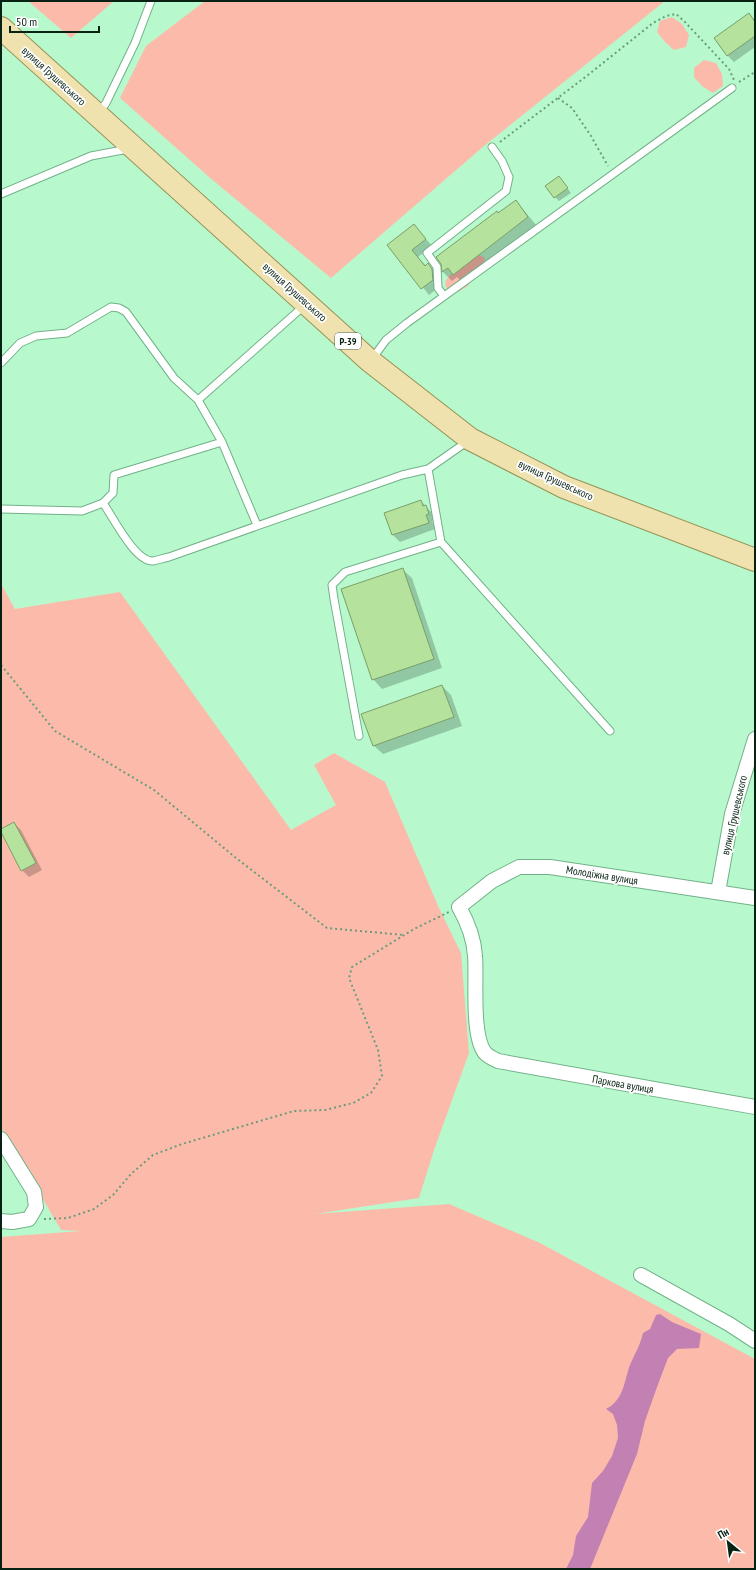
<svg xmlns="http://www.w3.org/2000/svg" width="756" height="1570" font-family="'PT Sans Narrow',sans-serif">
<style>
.green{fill:#fcbbaa}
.water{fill:#c280b3}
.shadow{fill:#0003}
.building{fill:#b5e39d;stroke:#7a9f67}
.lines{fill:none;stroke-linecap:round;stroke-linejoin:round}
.lane-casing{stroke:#72b188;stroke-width:9}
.street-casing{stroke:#72b188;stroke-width:16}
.primary-casing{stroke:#979155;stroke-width:24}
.path{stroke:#6b9b7c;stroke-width:2;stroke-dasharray:2 3;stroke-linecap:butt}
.lane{stroke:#fff;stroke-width:7}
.street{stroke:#fff;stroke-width:14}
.primary{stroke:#efe2af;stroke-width:22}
.labels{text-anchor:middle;stroke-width:3.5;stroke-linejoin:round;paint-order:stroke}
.shield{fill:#fff;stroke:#516459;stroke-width:1}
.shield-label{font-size:10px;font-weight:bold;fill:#072112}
.street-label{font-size:11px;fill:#072112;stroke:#fff}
</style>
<rect width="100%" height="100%" fill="#b7f9cd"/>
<path class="green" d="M28 1H114L71 38Z
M205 1H665L484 146 331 278 209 177 120 98 146 46Z
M672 17 682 24 689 35 686 47 674 50 665 42 657 32 660 21Z
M704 60 716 63 722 74 723 86 713 93 702 86 694 77V68Z
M477 254 485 258 484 264 474 276 468 286 458 292 450 291 445 286 446 280 465 258Z
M1 584 15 609 120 592 291 830 336 805 314 765 334 753 385 782 439 908 461 953 469 1053 434 1150 419 1198 315 1214 449 1204 540 1243 755 1359V1569H1V1237L81 1231 61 1230 1 1128Z"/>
<path class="water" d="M660 1314 672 1322 701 1334 699 1348 677 1349 668 1358 657 1387 645 1421 637 1454 590 1569H566L573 1555 576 1536 588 1517 592 1483 603 1471 612 1456 618 1438 617 1425 613 1414 606 1409C624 1400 624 1381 630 1365 635 1353 640 1346 643 1333L650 1329 656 1315Z"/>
<path class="shadow" d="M749 14 755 21V47L734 62 727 55Z
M559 177 571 193 559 201 555 197Z
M516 201 537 226 463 283 457 277 452 281 443 272 442 264 499 214Z
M414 225 432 246 418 257 426 266 428 265 435 271 439 287 429 295 389 245Z
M421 501 432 513 435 520 432 521 435 529 400 542 393 535 386 513Z
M402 569 412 578 442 668 382 689 373 679Z
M442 686 451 695 462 726 383 754 373 745Z
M14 823 21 830 42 870 29 877 22 870Z"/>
<path class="building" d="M749 13 755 22V36L727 56 714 38Z
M559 176 568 188 554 198 545 186Z
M516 200 528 217 453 275 448 268 442 272 441 264 436 257 497 211 498 213Z
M414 224 426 239 412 250 425 266 428 263 432 269 433 280 421 289 387 245Z
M421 500 423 506 426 505 429 514 426 515 429 523 392 535 384 513Z
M403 568 434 659 372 680 341 589Z
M442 685 454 717 373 746 361 714Z
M14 822 36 863 21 871 1 832V829Z"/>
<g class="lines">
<defs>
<path id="lane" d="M98 113 106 103 135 43 151 1
M1 194 91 156 128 149
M444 296 438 288 437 267 427 253 506 191 509 177 502 161 492 147
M372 359 386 340 407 323 732 88
M1 363 20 343 36 336 67 333 111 307 119 308 126 312 174 378 198 400 222 442 257 525
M198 400 305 305
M103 503C113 517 135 562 153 561 158 560 164 558 169 557L402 475 428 469 468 441
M1 509 82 511 103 503 113 493 114 475 222 442
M441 542 610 731
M359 736 334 599 332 585 345 572 441 542 428 469"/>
<path id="street" d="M718 892 732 814 755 739
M755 898 550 867H519L492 881 459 907C467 921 474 939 475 956 477 979 471 1035 485 1053 489 1057 494 1059 498 1061L755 1107
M1 1139 34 1192 36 1207 29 1219 12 1222 1 1221
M641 1275 729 1324 755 1341"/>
<path id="primary" d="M1 28 370 361 470 439 564 487 755 560"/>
</defs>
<use href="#lane" class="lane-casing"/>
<use href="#street" class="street-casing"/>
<use href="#primary" class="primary-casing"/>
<path class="path" d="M739 82 755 72
M558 98 572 108 591 136 608 166
M500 142 588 75 653 23 666 16 676 14 684 21 729 69 734 80
M1 665 55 731 154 790 236 858 327 928 404 935
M44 1219 68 1218 94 1209 113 1195 131 1174 153 1155 182 1144 294 1111 325 1110 353 1103 371 1093 382 1076 378 1050 349 978 352 967 414 929 449 912"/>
<use href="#lane" class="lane"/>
<use href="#street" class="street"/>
<use href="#primary" class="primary"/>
</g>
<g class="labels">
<rect class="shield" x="335" y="333" width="26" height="16" rx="3"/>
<g class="shield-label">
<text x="348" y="345">Р-39</text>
</g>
<g class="street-label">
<text transform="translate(54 76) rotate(42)" y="4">вулиця Грушевського</text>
<text transform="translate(295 292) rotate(42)" y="4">вулиця Грушевського</text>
<text transform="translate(556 480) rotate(25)" y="4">вулиця Грушевського</text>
<text transform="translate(734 815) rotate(-77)" y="4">вулиця Грушевського</text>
<text transform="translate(602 875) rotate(9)" y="4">Молодіжна вулиця</text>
<text transform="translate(623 1084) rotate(10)" y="4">Паркова вулиця</text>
</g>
</g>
<rect width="756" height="1570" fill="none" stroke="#072112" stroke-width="4"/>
<g transform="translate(728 1542) rotate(331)" stroke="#ffffff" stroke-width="3" paint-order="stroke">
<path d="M0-3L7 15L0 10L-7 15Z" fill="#072112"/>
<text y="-6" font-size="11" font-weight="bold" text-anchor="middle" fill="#072112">Пн</text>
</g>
<path d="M10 26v6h89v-6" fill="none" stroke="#072112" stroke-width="2"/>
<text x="16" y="26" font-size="12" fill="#072112" stroke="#ffffff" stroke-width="3" paint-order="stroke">50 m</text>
</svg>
